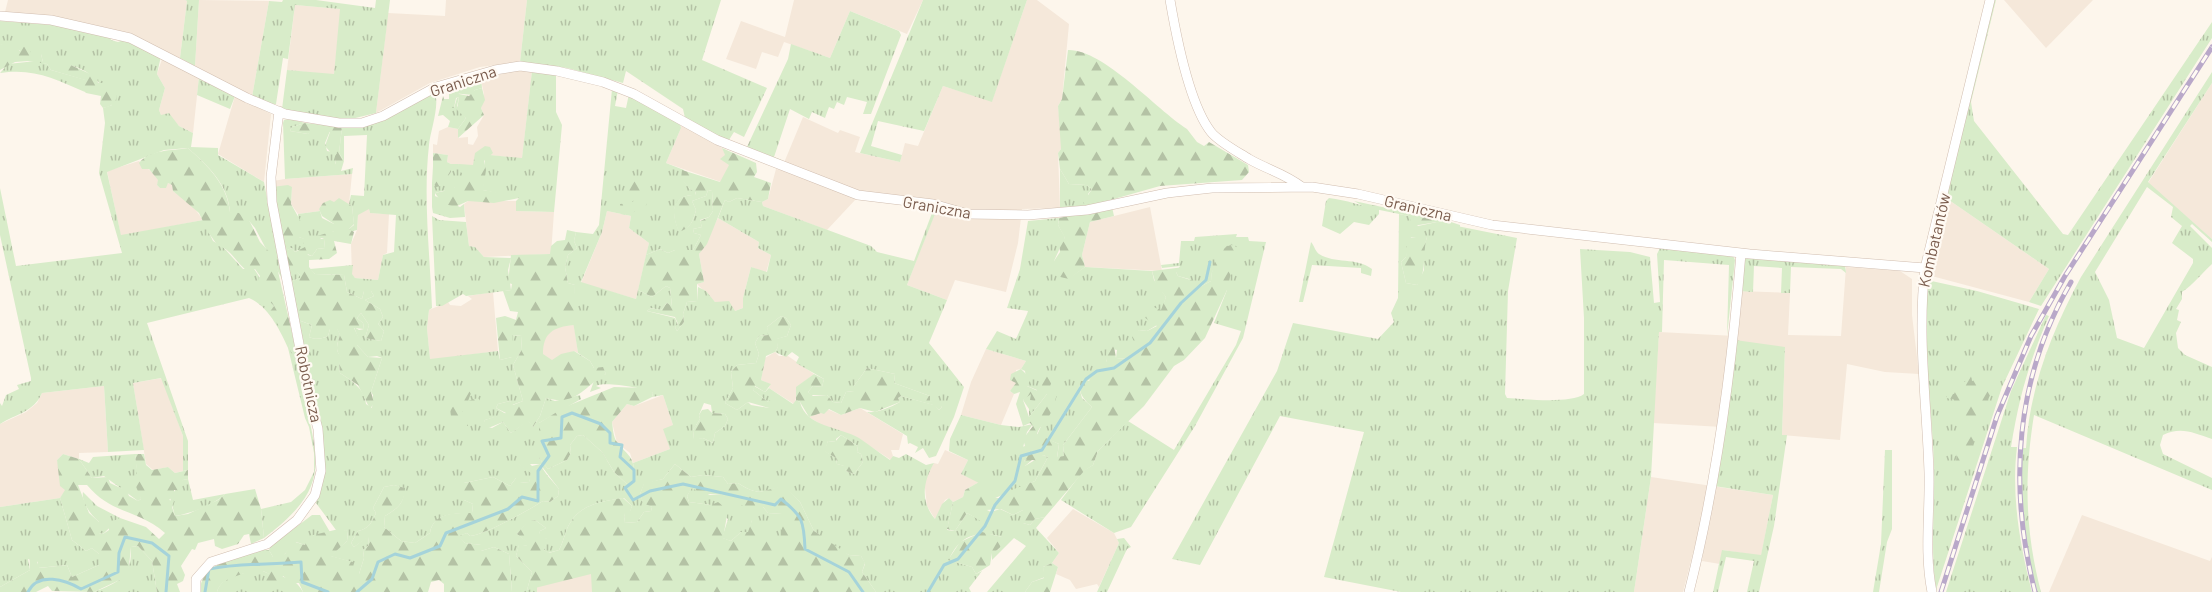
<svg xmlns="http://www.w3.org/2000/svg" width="2212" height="592" font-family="Barlow,sans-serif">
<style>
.residential{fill:#f5e8da}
.grass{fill:url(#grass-tufts);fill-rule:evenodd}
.forest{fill:url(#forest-firs);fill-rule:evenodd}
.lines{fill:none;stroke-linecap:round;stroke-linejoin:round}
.stream{stroke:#a5d3da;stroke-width:3}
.minor-casing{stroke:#d1beb0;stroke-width:10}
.minor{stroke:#fff;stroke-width:9}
.rail-casing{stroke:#b9a8c9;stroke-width:5}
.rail{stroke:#fffaf3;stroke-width:3;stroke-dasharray:9;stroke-linecap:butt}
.labels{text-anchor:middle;stroke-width:4.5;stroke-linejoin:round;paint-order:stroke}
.street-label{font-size:16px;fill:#7a5c4d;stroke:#fffaf3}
</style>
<defs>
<pattern id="grass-tufts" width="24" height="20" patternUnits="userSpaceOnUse" patternTransform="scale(1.5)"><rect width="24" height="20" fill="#d8ecc9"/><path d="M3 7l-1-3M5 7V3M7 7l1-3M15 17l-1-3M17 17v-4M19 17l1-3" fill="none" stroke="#b4c2a5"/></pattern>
<pattern id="forest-firs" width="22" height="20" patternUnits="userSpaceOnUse" patternTransform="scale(1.5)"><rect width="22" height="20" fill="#d8ecc9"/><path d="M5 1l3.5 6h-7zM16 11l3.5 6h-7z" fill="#b4c2a5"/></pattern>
</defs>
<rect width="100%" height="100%" fill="#fdf6ec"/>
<path class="residential" d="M8 0H185L187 1 180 58 113 29 62 19 5 12Z
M199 0 269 1 252 97 195 66Z
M446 0H527L520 62 480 67 430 83 376 113 388 13 445 16Z
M794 0H923L907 34 850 11 830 58 784 42 778 57 762 52 756 69 726 59 741 21 785 37Z
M1027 0H1037L1069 24 1062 99 1058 106 1061 135V149L1058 153 1060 208 1022 209 1018 243 1006 292 955 280 947 300 907 285 938 205 856 199 827 230 763 206 762 202 768 199 776 169 781 170 803 117 838 133 840 130 860 137 855 152 900 162 905 143 918 146 943 86 992 101Z
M2004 0H2093L2046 48Z
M295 5 341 9 334 75 287 70Z
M162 59 199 77 193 133 179 126 171 117 161 115 159 110 165 88 157 74Z
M516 70 532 71 522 159 490 155 493 153 473 166 451 164 447 162 448 155 433 153V144L437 145 439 131 448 127 458 129V138L468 137V144L473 145 478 136 477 127 484 115 481 108 484 94 481 80Z
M2212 83V239L2148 183Z
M235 96 271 114 264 182 218 154Z
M680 124 722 148 730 164 721 182 666 163 681 128Z
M139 161 154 174 159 180 157 185 160 188H165L168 183 172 185 173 191 192 205 203 220 121 236 107 171Z
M352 174 349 204 329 202 319 209 320 211 298 214 291 204 292 187H272L273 181 285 179Z
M1946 198 2049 269 2029 302 1928 275 1927 269Z
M468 201H516L517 211 554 212 551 254 484 257 475 247 469 246 464 204Z
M1150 207 1162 271 1085 267 1082 255 1090 222Z
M366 209H369L370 213 389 214 387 253 383 255 378 280 355 278 352 275 351 244 357 230 358 214Z
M607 211 631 216 629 228 649 243 636 299 581 283 602 232Z
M718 218 759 242 758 248 771 255 766 273 751 267 743 298V308L735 311 715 302 697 284 704 282 699 254Z
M1846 267 1900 271 1912 279V315L1919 374 1885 372 1847 364 1840 440 1782 435 1785 347 1722 427 1653 423 1659 332 1735 336 1739 291 1790 293 1788 335 1841 336Z
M493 292 498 351 430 360 427 328 429 310 448 302 450 305 461 306 472 299 468 296Z
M574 325 578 353 574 351 552 361 543 355V341L549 332 560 326Z
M986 349 1026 361 1021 369 1016 370V385L1010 391 1014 394 1001 425 961 415 971 382Z
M775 352 779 356H788L814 374 801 384 794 404 769 388 770 384 761 380 765 358Z
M162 378 183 436V471L175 473 168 467 153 470 146 464 133 383Z
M104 386 108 452 79 453V459L63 454 57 460 66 490 60 498 0 507V424L26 412 37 403 42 393Z
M663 395 673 425 670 449 633 463 630 453 617 443 612 422 627 404 634 406Z
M860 408 903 434 899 450H891L893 456 891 460 856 437 822 425 809 417 827 409 841 415Z
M945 450 968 460 961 474 979 482 965 490 963 497 953 502 949 498 945 500 935 519 927 506 924 479 934 463 938 464Z
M1651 477 1773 495 1761 556 1723 550 1720 564 1702 561 1704 547 1695 545 1683 592H1634Z
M1073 509 1114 533 1119 543 1099 587 1097 584 1076 589 1070 580 1056 574 1058 567 1052 563 1059 553 1047 538Z
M2082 515 2210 561 2212 557V592H2049Z
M592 573V592H537V586Z"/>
<path class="grass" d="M185 0H199L195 66 180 58 187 1Z
M283 0H316L375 8 376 0H390L376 113 347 120 282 109 287 70 334 74 340 9 295 5 288 59 283 58 276 104 272 106 252 97 269 1 282 2Z
M527 0H721L702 60 767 88 744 137 734 132 727 143 685 118 683 109 626 71 623 83 567 68 520 62Z
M923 0H1027L992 102 943 86 924 131 878 121 871 146 902 155 900 162 860 153Z
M1993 0H1996L1971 102 1974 121 2063 234 2068 235 2212 22V38L2041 306 2029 302 2049 269 1946 198Z
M850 11 899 31 901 35 871 114H863L867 102 847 97 844 105 837 102 834 109 829 107 825 118 812 112 809 119 790 109 774 157 784 161 746 149 788 59 791 44 830 58Z
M0 21 67 26 110 36 111 40 118 42 123 40 161 56 157 74 165 88 159 110 161 115 169 113 179 126 193 133 191 147 218 148V155L264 182 282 279 255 228 250 222 230 212C228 184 208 166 188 148L164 150 107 172 121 235 203 220 213 241 223 247 243 269H254C263 280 265 295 274 306L270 313C277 323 290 335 290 348 301 359 299 377 302 392 321 464 329 489 264 538L261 509 291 502 305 490 314 472V453L309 427 305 418 288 348C280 330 268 306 249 298L147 323 188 441V470L183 471V436L161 378 133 383 144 450 108 452 104 386 42 393C34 412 16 414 0 424V403L2 406 6 395 19 389 17 385 31 381V378L0 235V188L16 266 122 253 99 173 105 123 103 108 112 105C98 72 79 63 43 62L41 54H31L0 44Z
M36 61 47 64 51 70 86 80 83 89 85 92C54 79 35 68 0 73L8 64Z
M532 71 556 74V112L562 125 554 212 516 211V201L519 198 483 190V187L485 158 490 155 522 158Z
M2212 72V83L2148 182 2212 239V242L2192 224 2190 226 2212 248V264C2201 274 2194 284 2182 292V299L2176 309 2179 310 2177 320 2181 322 2176 333 2178 348 2185 355 2212 367V439C2194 433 2181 426 2163 435L2160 445 2163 454 2212 478V490L2034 415C2024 477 2025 531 2041 592H2037C2024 545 2019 497 2021 448H2026C2030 386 2052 331 2081 277ZM2147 187 2173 207 2171 217 2182 226 2172 243 2193 259V263L2144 348 2117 338 2109 300 2095 272Z
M199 77 235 96 230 109 197 95Z
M481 79 482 88 475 90 472 95 453 93 451 101 454 108 457 98 459 97 457 106 466 118 458 129 448 127 450 121 443 115 438 116 443 96 444 99H449V87Z
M612 89 618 90 615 106 626 108 629 94 680 124 681 128 666 163 684 170 682 179 690 189 696 191 695 195C671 195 671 214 679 231 691 228 693 221 696 210L692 201 706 196 708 190 712 191 713 211 709 217 700 220 702 227 693 229 694 233 701 235 693 250H675L668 253 660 249 646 255 649 243 629 228 631 216 607 211 602 232 581 282 636 299 638 290 652 297 666 286 670 288 672 307 667 303 661 310 651 308 647 311 675 318 678 325 675 327 677 331 684 322 683 314 687 302 697 301 698 287 706 291 715 302 729 301 735 311 743 308V298L751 267 767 272 771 255 758 248 759 242 718 218 725 200 729 202 737 198 762 202 763 206 871 246 877 252 914 261 932 213 935 214 907 285 947 300 929 343 964 387 954 417 936 456 929 458 923 448 915 453 918 447 910 443 908 444 907 436 867 412C878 413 889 408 900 402L898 398 901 396 934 405 939 410 942 407 930 401V396L894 383 895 374 867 368 854 386V391L846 392 841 403 833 402 827 395H811L808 392 813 386 822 387 824 379 796 363 799 357 792 352 786 357 775 352 778 347 776 339 787 336 791 325 786 318 781 316 767 327 769 335 759 336 755 343 759 354 756 363 737 365 731 372 733 388 725 403 737 410 748 402 751 405 769 408 770 401 768 402 753 390 754 386 765 392 769 388 793 404 796 400 800 402C806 427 840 427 859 438 870 445 879 453 890 460L893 456 899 458 906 454 926 465 934 463C923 482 920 501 935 519L942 504 949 498 953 502 947 530 955 531 967 513 986 523 985 509 991 512 1000 509 1013 515 1023 510V523L1030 525 1035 519 1045 517 1036 528 1059 553 1052 563 1043 567 1045 577 1032 582 1025 592H987L1026 546 1014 538 992 560V552L999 549 1002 537C979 530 959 535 949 560L972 567 976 574 982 571 969 588 971 592H876L862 572 865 564 861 556 849 555 839 550 814 531 800 502 784 486C761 492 758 496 738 483L728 484 723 477 703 475 691 477 675 464 663 479 644 484 640 494 643 502 652 507 651 511 644 512 637 522 624 523 625 512 630 511 632 506 624 498C603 501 581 504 570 523 565 531 564 541 559 550L548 553 544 550 547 539 538 537 540 531 546 528 535 520 527 523 517 534 529 543 528 546 519 545 516 556 532 572 527 590 537 586V592H512L509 554 494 547 481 551V545L465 543 458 536 467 533 470 536C484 535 529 510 543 501L550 502 558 496 559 489 540 464H519L532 473 529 482 520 483V478H516L510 486 493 477 464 483V500L473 504 472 513C455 514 433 512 430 533L415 543 401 541 384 527 385 516C397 509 405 503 404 488L394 485 384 487 373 508 376 513C372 522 369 529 358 531L351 543 354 547 368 536 369 545 363 550 364 558 359 574H352V562L330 556 347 541 348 531 336 530 316 503 322 472 321 428 307 380 285 264 289 272 294 269 300 275V278L292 281 298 320 312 325 309 337C315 340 322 339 328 336L330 329 337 328 340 335C337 345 334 351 343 358V362L339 363 340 373C352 381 365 389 366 404L372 408 373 395 371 392 382 358 377 356 368 357 356 344 359 340 354 327 359 330 364 329 363 323 357 318 361 313 369 325 365 338 381 341 384 331 378 324 383 317 380 309 365 300 374 296 371 291H364L362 299 347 292 344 275 315 274 310 269 353 265 352 274 355 278 378 280 383 255 394 252 396 215 370 213 369 209 358 215 357 230 350 232 349 229 354 225 352 206 349 204 351 195 364 196 367 135 344 136V161L339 153 342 127C377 124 403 107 433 91 442 99 430 132 429 145 423 198 430 255 432 308L429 310 427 328 430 359 498 351 500 360 512 357V335L522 336 521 351 513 365 523 401 512 405 510 401 498 404 496 408 506 414 485 420 483 426 492 428 503 422 511 433 528 420 533 427 540 416 546 398 555 401 580 395 581 399 539 423V458L548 469 567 460 571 453 570 445 577 436 583 435 602 452 614 472 629 486 635 477 633 463 670 449 663 429 673 425 663 395 652 397 653 393C645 388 603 381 596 386L601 388 590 392 595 378 606 374 603 368H594L590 361 578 353 572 315 575 285 568 283 565 267 568 255 577 248 574 241 576 232 593 234 599 225ZM704 403 711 405 712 413 725 414 728 419 725 426 715 433 713 443 703 438 694 439 693 430 700 419 699 415ZM841 435 858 446 857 452 861 454 863 462 854 474 846 471 845 466 837 464 836 458 825 451 828 441 836 442V439Z
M290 119 305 123 292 127 290 131 308 134 310 131H330L325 143 327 151 338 153 335 163 341 171 353 168 352 174 285 179 283 123 284 120Z
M451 164H459L458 167 465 176 454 188 435 193V196L460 207 464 204 465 217 450 218 433 213 432 207V166L433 183C442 182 445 179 451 172Z
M1060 169 1069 184 1086 185 1092 189 1088 194 1089 206 1060 208Z
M1329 198C1347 200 1361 206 1379 209V214L1369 225 1354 222 1340 234 1322 226 1326 201Z
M320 211 322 218 334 224V231L320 239H324L325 248 317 249 312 256 298 250 295 252 292 248 285 251 283 245 304 239 299 237 298 214Z
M1399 214 1409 216 1418 226 1437 222 1517 238 1508 291 1505 394 1507 398C1525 399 1571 404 1584 394V318L1580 249 1630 252 1650 257 1654 303 1660 302 1657 254 1660 248 1733 256 1735 260 1727 336 1729 265 1664 260 1662 332H1659L1651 477 1634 592H1401L1324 577 1364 432 1280 416 1200 565 1172 559 1277 371 1293 323 1378 339 1394 322 1391 313 1398 298ZM1411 237H1427L1423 251 1424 270 1417 285 1406 283 1401 262 1406 257Z
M432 216 439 220 466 222 469 246 475 247 484 257 511 258 508 270 511 290 466 296 463 294 442 306H436Z
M1059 218 1058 225 1065 237 1054 261 1072 276 1085 267 1152 271 1154 280 1166 297 1157 325 1147 331 1139 330 1132 354 1127 359 1116 358 1117 350 1108 348 1106 368 1079 387 1082 398 1092 407 1063 445 1064 456 1057 458 1059 444 1037 435 1056 394 1047 390V394L1029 417V409L1023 400 1028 394H1032V397L1037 390 1027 386 1025 371 1021 369 1026 361 986 349 997 331 1016 339 1027 314 1028 311 1007 308 1020 269 1028 221Z
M1237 234 1236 237H1248L1249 241 1266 242 1243 338 1195 426 1131 527 1114 533 1061 500 1083 471 1093 465 1098 451 1128 421 1174 450 1236 345 1241 331 1214 323 1227 290 1226 247 1212 272 1211 281 1196 289 1189 279 1178 276 1176 272 1180 266 1162 268 1161 265 1179 263 1181 241H1194L1195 237Z
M1311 242C1314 245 1315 251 1319 254 1335 264 1356 257 1372 269L1371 276 1361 273V268L1312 265 1303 302H1299Z
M1746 257 1845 265 1846 273 1841 269 1791 267 1790 293H1781L1782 268 1754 266 1753 292 1739 291 1741 260Z
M1927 280 1977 291 2039 309 2002 387 1936 590C1930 549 1935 507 1934 465 1932 404 1921 342 1927 280Z
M2046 315 2049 316C2029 362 2019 397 2011 447H2017C2011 495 2020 546 2032 592H1946L2011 391Z
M1735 340 1785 347 1782 435H1787L1774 526 1759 592H1747L1754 561 1726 557 1718 592H1713L1722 550 1761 555 1773 495 1714 486Z
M961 415 1001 425 1019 427 1033 424 1027 432 1020 459H1028L1024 461 1025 466 1043 455 1048 457 1035 481 993 499 983 485 961 474 968 460 949 451 950 439Z
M1885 450H1892V529L1887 542 1879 592H1873L1881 544Z
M135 454 141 499 138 501 104 476 92 478 79 459 89 463 93 457Z
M188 479 193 500 225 494C212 506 192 513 175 516L170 497 183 480Z
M692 487 710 495 721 494 740 502 763 507 768 513 783 514 782 539 757 543 752 520 749 532H741L731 541 722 538 728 519 711 505 689 502 687 496Z
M83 492 97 506 120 518 103 534 99 533V522C91 515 81 502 83 492Z
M60 498 72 540 86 551 92 548 99 554V565L72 577 67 565 38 568V562L28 559 30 570 0 587V507Z
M312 515H320L330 532 305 545 296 542 282 557H273L269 550 271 546Z
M1124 538 1131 547 1127 549 1107 592H1097L1119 543 1117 539Z
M138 546 152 561 157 592H94C119 582 132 577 131 547Z
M263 571C280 580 292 572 303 592H217C222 574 247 572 263 571Z"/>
<path class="forest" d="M0 44 13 45 20 51 21 47 30 46 31 54H41L43 62 53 57 97 77 98 83H104V87L117 94C116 104 112 106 103 108L100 104 101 96 86 93 82 89 85 80 51 70 47 64 28 61 15 62 0 70Z
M1068 50C1103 49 1156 109 1187 129L1197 142 1204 146 1209 142 1248 165 1249 172 1242 180 1160 186 1089 206 1083 203 1092 189 1086 185 1069 184 1060 169 1058 153 1061 149 1058 106 1062 99Z
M456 87 459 94 469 96 475 90 482 88 485 100 481 108 484 115 458 138V129L466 118 457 110 459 97 456 98 454 108H449L451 89Z
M305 123 342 127 339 153 344 161 341 171 336 172 335 156 337 153H331L325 146 330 132 311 131 308 134 290 131 292 127Z
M485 146 490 147 493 153 484 161 486 170 483 190 501 193 512 191 519 198 494 203 468 201 455 207 442 203 435 193 444 191 448 185 454 188 457 178 464 176 457 167 459 164 473 165 475 153Z
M188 148C208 166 227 184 230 212L239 213 250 222 260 242 275 258 297 355 291 353C289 336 280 327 269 313L274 306C265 295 252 293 260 276L255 269 249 272C238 266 231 248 218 246L208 232 199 213 173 191 172 185 168 183 166 188H160L157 185 158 180 149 169H142L139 163C150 149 172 151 188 148Z
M722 148 756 163 757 172 754 177 771 183 768 199 762 202 737 198 729 202 725 200 707 244 699 254 704 282 697 284V301L687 302 683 314 684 322 677 331 675 327 678 324 675 317 647 311 651 308 661 310 667 303 672 306 670 288 666 286 652 297 638 290 646 255 660 249 668 253 675 250H693L701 235 694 233 693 229 702 227 700 221 709 217 713 211 712 191 708 190 706 196 692 201 696 210C693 221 691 228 679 232 671 214 670 195 695 195L696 192 690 189 681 179 682 170 720 182 729 165 720 159 725 155Z
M433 153 448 155 447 162 451 164V172L441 186 436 187 433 183Z
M627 180 646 181V195L641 200 647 201 646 206 632 213 626 210 625 215 621 214 620 204 631 203 636 199 626 192Z
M288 185 292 187 291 204 305 229 299 237 305 239 303 244 296 243 291 246 284 245 272 187Z
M339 198 352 206 354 224 349 229 354 232 351 244 334 241 337 253 329 259 309 260V267L315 274 344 275 347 292 362 299 364 291H371L374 296 365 300 380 309 383 317 378 324 384 331 381 341 365 338 369 325 361 313 357 318 363 323 364 329 354 328 360 340 357 345 368 357 382 358 371 392 374 403 370 409 358 385 340 373 339 363 343 359C334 351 337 345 340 335L337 329H330L328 336C322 339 315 340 309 337L312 325 298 320 292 281 300 278V275L294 270 289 272 284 251 292 248 295 252 305 247 308 255 312 256 317 249 325 248 324 239 317 236 334 231V224L322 216 319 209 323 203 330 200 334 202Z
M1354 201 1448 221 1460 225V228L1444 226 1437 222 1413 226 1409 216 1365 207Z
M1112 207 1114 216 1090 222 1082 255 1085 267 1069 279 1056 276 1054 261 1060 252 1059 240 1065 238 1058 225 1059 218Z
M567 230 576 232 574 241 577 248 568 255 565 267 568 283 575 285 574 325C553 327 543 333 543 354L552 360 561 354 574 351 590 361 594 368 603 367 606 374C585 385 577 407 546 398L540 416 533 427 528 421 511 433 503 422 486 429 482 426 485 420 506 413 496 408 498 404 510 401 513 405 523 401 513 365 521 351 522 336 512 335V357L500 360 496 318 505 316 516 320 518 312 510 311 503 291 511 290 512 284 508 283 511 255 550 254 551 246 557 241 565 240Z
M1418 233 1427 237C1422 253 1427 274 1417 285L1406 283 1401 262 1406 257 1407 238 1416 237Z
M1231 245 1237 247 1227 290 1205 338 1184 360 1174 366 1144 406 1098 451 1093 465 1084 471 1045 517 1035 519 1030 525 1023 523V510L1013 515 1001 509 986 510V524L967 513 955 531 947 529 953 502 963 497 965 490 979 482 991 486 994 498H999L1006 492 1035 481 1048 457 1043 455 1039 461 1032 460 1025 466 1021 464 1027 459 1023 460 1016 455 1015 449 1025 446 1023 439 1033 426 1030 423 1023 426 1016 404 1020 392 1014 394 1010 391 1016 383 1010 380 1011 374 1021 369 1031 379 1027 386 1040 392 1035 401 1030 400 1031 394 1023 400 1029 417 1047 394V390L1042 391 1041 378 1047 376 1052 381 1049 389 1057 394C1055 401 1052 412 1048 418 1044 424 1039 427 1037 434L1059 444 1057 457 1064 456 1063 445 1092 407C1084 400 1077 392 1081 381H1089L1094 372 1106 368 1103 365 1107 361C1105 354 1107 345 1113 341L1116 358 1127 359 1132 354 1128 349 1134 342 1132 337 1139 330 1147 331 1157 326 1144 317 1147 311 1153 307 1161 310 1166 297 1156 285 1152 271 1184 267 1183 272H1176L1178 276 1194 281 1196 289 1211 281C1212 267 1216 249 1231 245Z
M781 316 786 318 791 325 787 336 777 339 778 347 775 352 766 356 761 380 771 384 765 392 755 386 753 390 768 402 770 400 771 406 769 408 748 402 737 410 725 403 733 388 731 372 737 365 756 363 759 354 755 343 759 336 768 335 767 327Z
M867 368 895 374 894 383 930 396V401L936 402 942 407 939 410 933 405 901 396 898 398 900 402 875 412 860 408 841 415 829 409 824 414 821 413 809 417 800 402 796 400V387L814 374 824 379 822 387 813 386 808 392 813 396 827 395 833 402 841 403 846 392 854 391V386Z
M1967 373 1971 374 1972 381 1983 378 1994 387 1981 414 1974 441 1963 466 1955 469 1958 445 1968 428 1964 422 1954 421V417L1948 415 1953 408 1957 410 1959 405 1953 399 1946 398 1948 393 1954 394 1956 390 1943 381 1945 378 1965 382Z
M465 387 469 388 471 393 468 401 478 398 480 401 478 407 468 412 462 411 467 414 468 426 452 425 450 408 463 402 456 390Z
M614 387 646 388 653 393 652 397 634 406 627 404 612 422C613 428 613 437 617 442 629 458 633 453 635 477L629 486 614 472 602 452 583 435 577 436 570 445 571 453 567 460 548 469 539 458V423L565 407Z
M708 409 712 413 725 414 728 419 725 426 715 433 713 443 703 438 694 440 693 430 700 419 699 415 702 410Z
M841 435 858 446 857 452 861 454 863 462 854 474 846 471 844 466 837 464 836 458 824 451 828 441 835 442Z
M63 454 79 459 92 478 108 477 110 483 127 491 129 496 138 501 141 499 133 479 137 473 135 454H144L146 465 152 470 168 467 175 473 188 470V479L183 480 181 491 174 490V496L169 500 174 501 172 507 175 516 188 514 218 500 225 494 255 489 261 509 264 538 251 544 249 534 244 535 238 544 222 549 215 546 214 539 198 543 195 550 192 549 181 566 185 575 183 581 177 584 180 592H157L152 561 138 546 131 547 128 576 94 592 52 591 48 586 36 592H0V587L30 570 29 549 34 550 39 568 67 565 72 577 99 565V554L92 548 86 551 72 540 60 498 65 490 60 486 57 460ZM78 485H87C112 515 138 509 165 533L159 539 146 527 120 518 109 523V530L103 534 99 533V522L89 513Z
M529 463 532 466 540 464C545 474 552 480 559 489L558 496 550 502 543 501C529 510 484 535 470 536L467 533 459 536 465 543 481 545V551L494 547 509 554 512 592H444V584L439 580 431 582 428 592H303L299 583H292L283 576 280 585 264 586V579L269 574 263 571C257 577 251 577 244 573 233 578 221 579 217 592H200C200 562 238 558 261 550H269L273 557C287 557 286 552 292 541L305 545 309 536 339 529 348 531 347 541 331 556 353 562 352 574H359L364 558 363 550 369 545 368 537 354 547 351 543 358 531C369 529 372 522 376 513L373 508 384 487 394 485 405 488C405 503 397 509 385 516L384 527 401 541 415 543 430 533C433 512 455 513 472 513L473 504 464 500V483L493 477 510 486 516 478 520 477V483L529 482 531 473 518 464Z
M675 464 691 477 703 475 723 477 728 484 738 483C758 496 761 492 784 485L800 502 814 531 849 555 861 556 865 563 862 572 876 592H592L591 574 527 590 532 572 516 556 519 544 527 546 528 543 517 534 527 522 535 520 546 528 540 531 539 536 548 539 544 550 549 553 559 550C564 541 565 531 570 523 581 504 603 501 623 498L632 506 630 512 625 513 624 523 637 522 644 512 651 511 652 507 643 503 640 494 644 483 663 479ZM692 488 702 494H721L745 507H763L768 513 782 514V539L766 537 757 542V534L760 525 752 520 748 532H741L731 541 723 538 728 510 718 502 711 505 689 502 687 496Z
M982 532 1002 537C1003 546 1000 549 992 553L990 565 976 574 972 567 948 560 960 542Z
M1052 563 1058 567 1050 592H1025L1032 582 1044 578 1043 567Z"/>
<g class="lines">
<path class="stream" d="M28 592C38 571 66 580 81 589L118 572 119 553 125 537 152 543 169 556 166 592
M205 592 209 569C239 563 270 565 301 562L302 582 328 592
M357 592 372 579 378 562 395 554 410 558 440 546 446 533 508 509 522 497 538 501V471L549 456 542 441 561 438 562 417 572 413 601 424 610 433V443L622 445 620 457 634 470V481L625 488 633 500 650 491 683 484 775 505 781 499C803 516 804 522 805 549L849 572 863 592
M928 592 944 565 958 559 985 526 995 505 1015 481 1021 456 1042 450 1086 379 1097 371 1114 368 1150 343 1181 303 1206 280 1210 262"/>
<defs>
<path id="minor" d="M1170 0C1176 35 1189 104 1211 132 1219 142 1238 152 1249 159 1266 169 1286 174 1302 187
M0 16 51 20 130 38 247 98 285 114 339 123H362L383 116 436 87 495 70 520 66 557 71 603 82 634 94 717 140 858 195 933 204 968 214 1028 215 1087 210 1167 193 1212 188 1312 187 1358 194 1492 225 1750 254 1925 268
M196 592V579L211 562 267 544 297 520 315 495 321 471 318 429 308 391 272 202 271 177 279 111
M1689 592C1717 481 1732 367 1741 253
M1932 592C1924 553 1930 513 1929 473 1927 404 1917 337 1925 268L1990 0"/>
</defs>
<use href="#minor" class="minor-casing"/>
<use href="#minor" class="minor"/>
<defs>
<path id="rail" d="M1941 592 1997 416 2031 336 2065 276 2212 47
M2035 592C2008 486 2015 378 2071 282"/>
</defs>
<use href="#rail" class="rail-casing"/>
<use href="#rail" class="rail"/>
</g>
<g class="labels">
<g class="street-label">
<text transform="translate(463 81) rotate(-18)" y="6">Graniczna</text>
<text transform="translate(937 207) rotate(10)" y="6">Graniczna</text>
<text transform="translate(1418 208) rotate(13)" y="6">Graniczna</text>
<text transform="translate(1934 240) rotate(-77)" y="6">Kombatantów</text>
<text transform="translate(309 384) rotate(78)" y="6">Robotnicza</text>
</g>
</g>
</svg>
